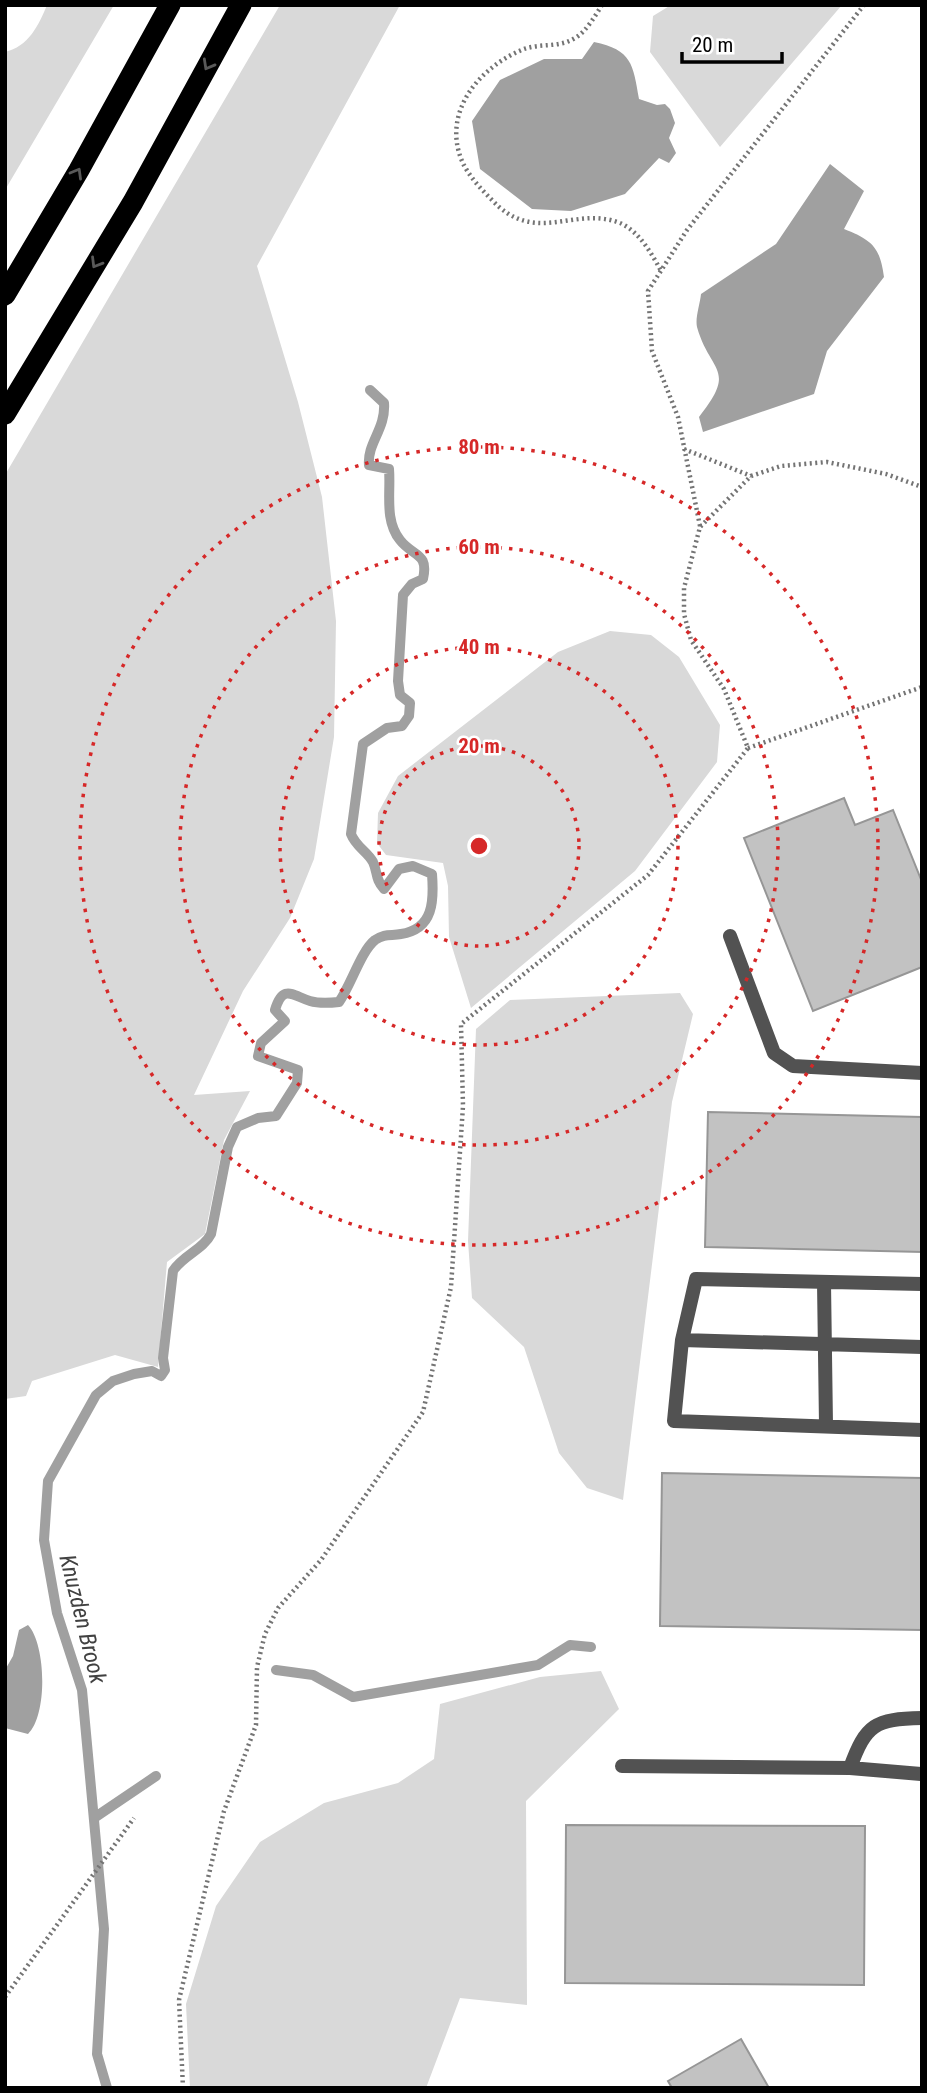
<svg xmlns="http://www.w3.org/2000/svg" width="927" height="2093" font-family="'Roboto Condensed',sans-serif">
<style>
.green{fill:#d9d9d9}
.water{fill:#a0a0a0}
.lines{fill:none;stroke-linecap:round;stroke-linejoin:round}
.stream{stroke:#a0a0a0;stroke-width:10}
.building{fill:#c2c2c2;stroke:#969696;stroke-width:2}
.path{stroke:#747474;stroke-width:4.5;stroke-dasharray:2 3.5;stroke-linecap:butt}
.lane{stroke:#525252;stroke-width:14}
.highway{stroke:#000;stroke-width:21}
.oneway{stroke:#595959}
.ring{fill:none;stroke:#d62828;stroke-width:3.5;stroke-dasharray:3.5 7}
.labels{text-anchor:middle;stroke-width:5;stroke-linejoin:round;paint-order:stroke}
.water-label{font-size:23px;font-style:italic;fill:#414141;stroke:#fff}
.centre{fill:#d62828;stroke:#fff;stroke-width:3.5}
.ring-label{font-size:21px;text-anchor:middle;font-weight:bold;fill:#d62828;stroke:#fff;stroke-width:5;stroke-linejoin:round;paint-order:stroke}
</style>
<rect width="100%" height="100%" fill="#fff"/>
<path class="green" d="M47 5H114L5 190V52C28 47 39 25 47 5Z
M280 5H400L257 266 298 402 322 497 336 621 334 737 314 859 290 918 243 991 194 1095 250 1091 224 1140 205 1234 167 1262 158 1367 115 1355 32 1381 26 1396 5 1399V475Z
M671 5H842L720 147 650 52 653 16Z
M610 631 651 635 679 657 720 725 717 762 635 871 471 1008 449 937 448 886 443 863 386 855 377 843 378 813 398 776 558 652Z
M680 993 693 1014 672 1102 623 1500 587 1488 559 1453 524 1347 472 1298 468 1241 476 1029 510 1000Z
M601 1671 619 1709 526 1801 527 2005 460 1998 426 2088H190L186 2004 216 1906 260 1842 324 1803 398 1783 434 1759 440 1704 540 1677Z"/>
<path class="water" d="M594 42C632 50 633 64 639 99L657 105 665 104 670 109 675 123 669 138 676 153 669 163 659 158 625 194 571 211 532 209 480 169 472 121 500 80 544 59H582Z
M830 164 864 191 844 229C872 240 880 247 884 277L827 351 814 394 703 432 699 417C738 368 710 373 697 327 695 318 700 304 701 294L776 244Z
M28 1625C46 1644 48 1715 28 1734L5 1728V1670L13 1656 19 1630Z"/>
<g class="lines">
<path class="stream" d="M276 1670 313 1675 353 1697 538 1665 570 1645 591 1647
M94 1818 156 1776
M107 2088 97 2054 104 1929 82 1690 57 1613 44 1540 48 1481 96 1395 113 1381 134 1374 152 1371 161 1376 165 1370 163 1358 173 1271C183 1255 203 1250 211 1234L228 1147 237 1127 258 1118 276 1116 297 1083 298 1070 258 1056 261 1043 285 1021 275 1010C283 983 293 996 310 1001 320 1004 330 1003 339 1002 351 985 361 951 375 940 385 933 391 936 401 934 434 929 434 900 432 874L413 866 399 869 384 889C375 879 378 873 373 862 367 851 356 847 351 834L363 744 387 728 402 726 409 716 410 703 400 695 398 681 403 595 412 584 423 579C429 552 413 557 400 540 384 520 391 492 389 469L369 465C367 443 386 429 384 403L370 390"/>
</g>
<path class="building" d="M844 798 855 825 893 810 922 882V967L813 1011 744 838Z
M708 1112 922 1117V1252L705 1247Z
M662 1473 922 1478V1630L660 1626Z
M566 1825 865 1826 864 1985 565 1983Z
M741 2039 769 2088H672L668 2081Z"/>
<g class="lines">
<path class="path" d="M602 5C595 16 586 32 575 38 559 48 541 43 524 49 481 66 441 111 462 161 468 175 480 188 491 199 535 247 574 205 620 223 639 231 652 254 661 271
M684 449 751 476
M700 526 678 417 652 351 648 291 687 230 864 5
M748 748 922 687
M5 1997 134 1818
M183 2088 179 2000 224 1811 256 1725 257 1667 265 1634 278 1608 321 1560 423 1412 451 1287 463 1106 461 1024 648 875 748 748 724 689 691 640 684 614V588L700 527 751 476 781 466 827 462 886 474 922 487"/>
<path class="lane" d="M730 936 774 1053 793 1066 922 1073
M824 1283 826 1425
M922 1284 696 1279 682 1340 674 1421 922 1430
M682 1340 922 1347
M622 1766 850 1768C866 1724 875 1719 922 1718
M850 1768 921 1774"/>
<path class="highway" d="M5 295 79 170 170 5
M5 414 133 202 241 5"/>
</g>
<defs><path id="oneway-chevron" d="M-2-3.5L2.5 0L-2 3.5" fill="none" stroke-width="1.6" stroke-linecap="round" stroke-linejoin="round" transform="scale(1.75)"/></defs>
<g class="oneway">
<use href="#oneway-chevron" transform="translate(208 65) rotate(119)"/>
<use href="#oneway-chevron" transform="translate(77 173) rotate(-60)"/>
<use href="#oneway-chevron" transform="translate(96 263) rotate(121)"/>
</g>
<g class="ring">
<circle cx="479" cy="846" r="100"/>
<circle cx="479" cy="846" r="199"/>
<circle cx="479" cy="846" r="299"/>
<circle cx="479" cy="846" r="399"/>
</g>
<g class="labels">
<g class="water-label">
<text transform="translate(83 1619) rotate(76)" y="8">Knuzden Brook</text>
</g>
</g>
<circle cx="479" cy="846" r="10" class="centre"/>
<g class="ring-label">
<text x="479" y="454">80 m</text>
<text x="479" y="554">60 m</text>
<text x="479" y="654">40 m</text>
<text x="479" y="753">20 m</text>
</g>
<rect width="927" height="2093" fill="none" stroke="#000000" stroke-width="14"/>
<path d="M682 52v10h100v-10" fill="none" stroke="#000000" stroke-width="3.5"/>
<text x="692" y="52" font-size="21" fill="#000000" stroke="#ffffff" stroke-width="5" paint-order="stroke">20 m</text>
</svg>
